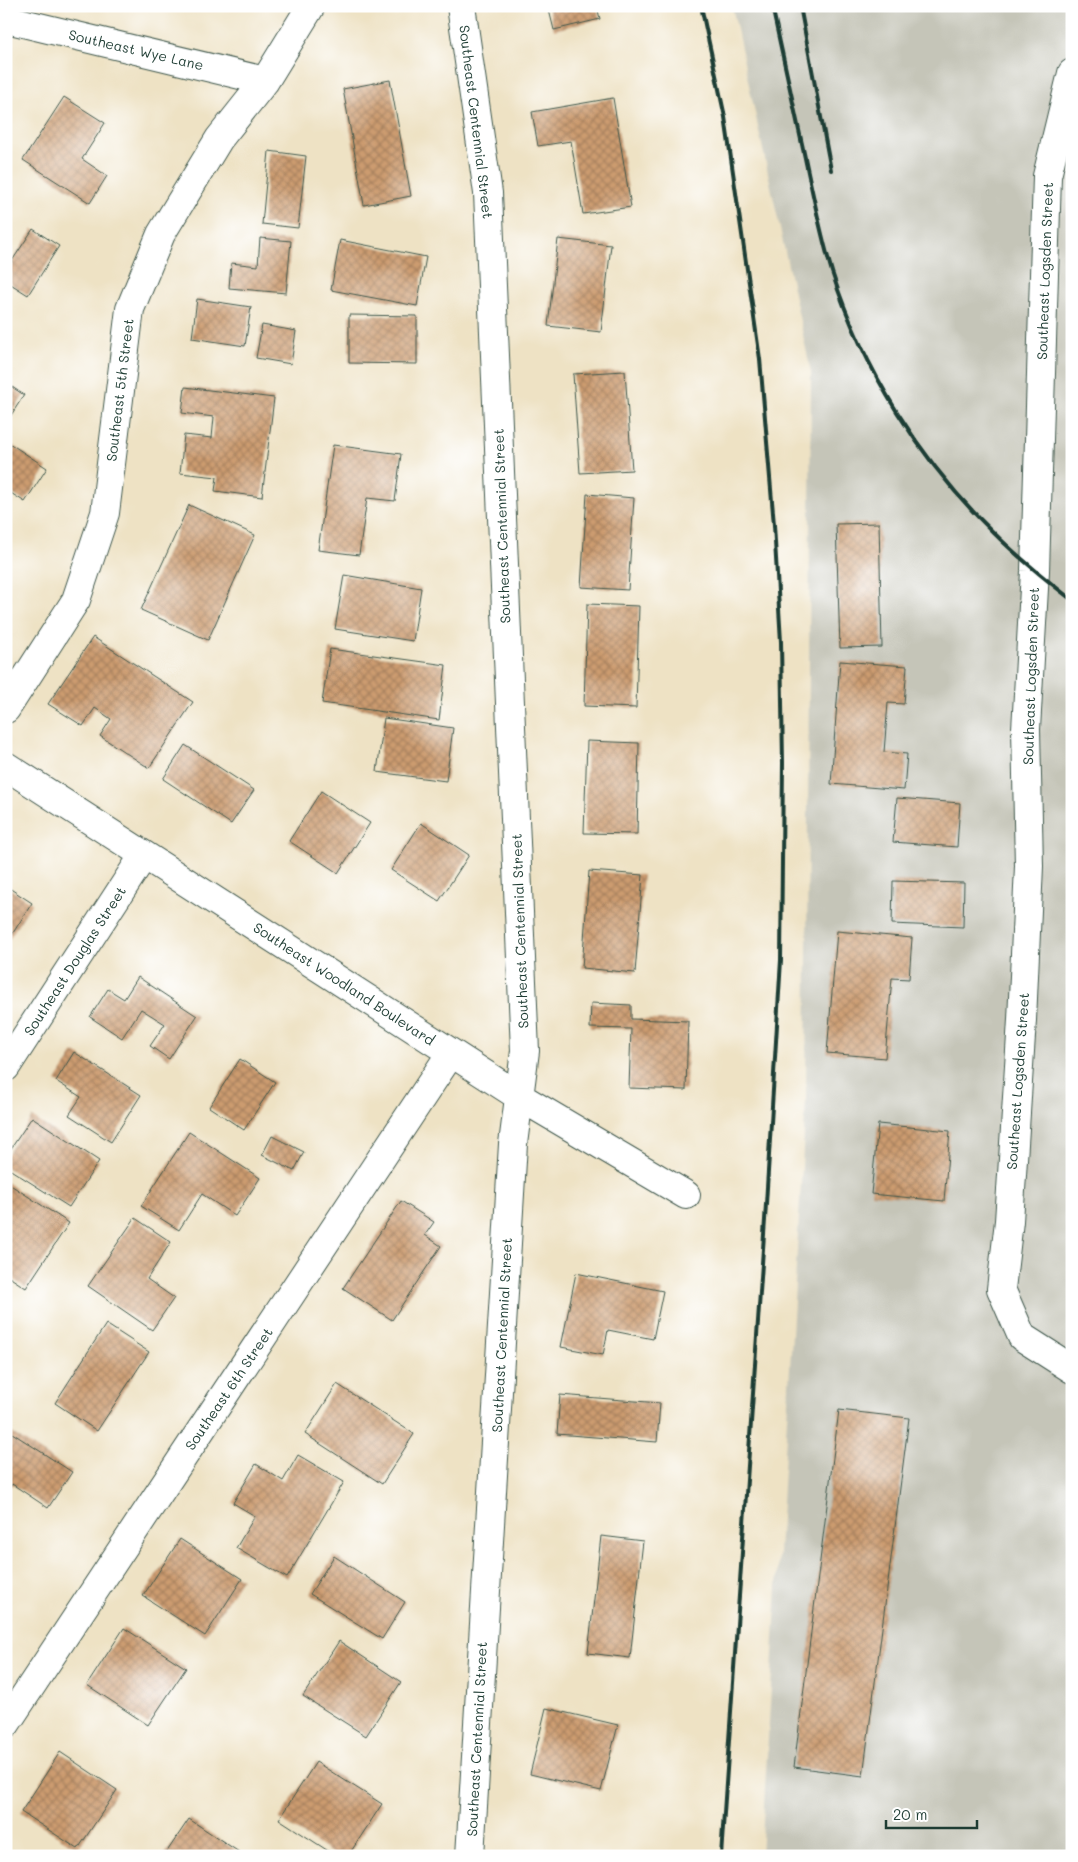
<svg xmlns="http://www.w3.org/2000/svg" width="1078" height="1862" font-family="Mali,sans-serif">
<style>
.industrial{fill:#c5c5b8}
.building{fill:url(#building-cross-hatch)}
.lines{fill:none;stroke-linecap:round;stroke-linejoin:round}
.street-casing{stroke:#3e564a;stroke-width:30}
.street{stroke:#fff;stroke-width:28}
.rail{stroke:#1f3d34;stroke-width:4}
.labels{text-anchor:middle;stroke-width:5;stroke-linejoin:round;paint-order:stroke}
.street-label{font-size:14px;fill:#1f3d34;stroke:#fff}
</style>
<defs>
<pattern id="building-cross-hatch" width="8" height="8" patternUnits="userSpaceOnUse" patternTransform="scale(1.25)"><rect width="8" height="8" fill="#cc9b70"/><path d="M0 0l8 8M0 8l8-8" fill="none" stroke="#a5805d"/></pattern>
</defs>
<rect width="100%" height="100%" fill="#fff"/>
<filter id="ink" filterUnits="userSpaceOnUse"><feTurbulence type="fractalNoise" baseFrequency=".02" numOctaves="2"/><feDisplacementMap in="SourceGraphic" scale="10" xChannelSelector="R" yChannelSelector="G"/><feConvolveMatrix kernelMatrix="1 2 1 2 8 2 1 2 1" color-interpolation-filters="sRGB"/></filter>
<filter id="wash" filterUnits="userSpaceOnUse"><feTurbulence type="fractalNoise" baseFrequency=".0096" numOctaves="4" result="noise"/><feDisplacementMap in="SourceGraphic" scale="20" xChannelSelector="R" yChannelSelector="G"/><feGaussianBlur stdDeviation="1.12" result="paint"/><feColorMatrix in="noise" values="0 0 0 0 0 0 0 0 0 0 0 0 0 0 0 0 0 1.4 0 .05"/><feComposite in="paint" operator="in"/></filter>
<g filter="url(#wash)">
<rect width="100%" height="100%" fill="#eee2c4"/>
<path class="industrial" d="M732 6H1072V1856H761L806 1099 811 372Z"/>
<g id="blocks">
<path class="building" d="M548 6H597L600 19 554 30Z
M390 80 411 196 364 205 343 89Z
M64 97 105 123 82 159 107 176 90 203 23 160Z
M613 98 631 207 583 214 571 141 538 146 532 112Z
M269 151 306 156 298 228 262 224Z
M33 229 59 246 28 295 6 281V270Z
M260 238 291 241 286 293 229 288 231 263 258 266Z
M558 239 611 245 601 332 548 326Z
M340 240 426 257 417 306 331 290Z
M197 299 251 307 245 346 192 338Z
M349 315 417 316V364L349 363Z
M262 325 296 331 291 364 256 358Z
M625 371 632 470 580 473 573 374Z
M6 383 24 395 6 423Z
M185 387 274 398 262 497 215 491 217 477 180 473 184 435 212 438 214 417 182 413Z
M6 441 47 468 25 502 6 490Z
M333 445 401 454 395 501 367 498 359 555 318 550Z
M587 494 634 498 628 590 581 587Z
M189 505 255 535 208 640 141 610Z
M879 523 882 647 840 648 836 524Z
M344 575 421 588 413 641 335 629Z
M587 604 639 606 636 708 584 706Z
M93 637 193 702 149 768 100 736 111 719 95 708 83 726 48 704Z
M330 649 446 665 439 720 322 703Z
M840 661 907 666 904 704 888 703 884 752 907 754 904 790 831 784Z
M384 718 453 728 446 781 377 772Z
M587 741 639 743 637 834 584 833Z
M185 745 254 790 231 824 163 779Z
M321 791 370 823 338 873 289 841Z
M897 798 960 803 957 847 893 842Z
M421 823 469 855 439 901 391 870Z
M589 871 643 875 635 973 582 968Z
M893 881 964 883 963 927 892 924Z
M6 886 32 903 6 944Z
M837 931 912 938 909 979 892 978 885 1058 827 1053Z
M138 977 197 1016 169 1059 150 1046 165 1024 141 1009 122 1038 90 1017 108 989 124 999Z
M591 1003 631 1005V1019L688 1021 686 1090 629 1088 631 1029 590 1028Z
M74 1052 141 1095 111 1142 69 1115 81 1097 56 1081Z
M240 1059 275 1082 244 1130 209 1107Z
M32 1117 99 1161 69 1207 6 1167V1156Z
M878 1124 950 1131 944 1201 871 1194Z
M189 1132 260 1178 235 1216 202 1194 179 1230 141 1206Z
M272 1136 304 1152 294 1171 262 1155Z
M6 1182 69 1223 26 1288 6 1275Z
M401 1201 434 1222 425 1235 441 1246 392 1320 343 1288Z
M135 1218 171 1242 147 1279 174 1298 152 1330 88 1286Z
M576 1273 663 1291 653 1339 608 1330 603 1355 561 1347Z
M106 1324 149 1352 97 1431 55 1403Z
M337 1384 414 1434 382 1484 305 1434Z
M560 1395 660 1403 657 1442 557 1434Z
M839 1410 909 1418 863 1776 794 1767Z
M6 1429 72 1472 48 1508 12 1484 6 1493Z
M298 1455 344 1482 287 1578 236 1548 255 1516 233 1503 256 1464 283 1481Z
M601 1536 643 1541 630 1658 588 1653Z
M180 1539 242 1579 205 1636 143 1596Z
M334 1556 405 1602 382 1639 310 1594Z
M124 1628 186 1668 148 1725 87 1685Z
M339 1641 401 1682 366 1736 303 1696Z
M546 1708 618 1725 601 1791 530 1774Z
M60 1752 117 1790 78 1849 21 1812Z
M316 1762 382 1804 348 1856H336L279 1819Z
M189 1819 245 1856H164Z"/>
</g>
</g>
<g filter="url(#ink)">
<use href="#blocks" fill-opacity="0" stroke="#3e564a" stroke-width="1"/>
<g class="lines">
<defs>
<path id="street" d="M461 6 488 193 525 1051 513 1144 470 1856
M6 19 265 81
M1072 73 1047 176 1035 571 1026 729 1029 866 1022 1020 1009 1221 1001 1289 1022 1337 1072 1369
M6 709 76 600 105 513 130 309 161 234 219 139 265 81 311 6
M6 766 520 1097 686 1195
M6 1067 144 855
M6 1724 451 1053"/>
</defs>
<use href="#street" class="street-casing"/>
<use href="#street" class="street"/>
<path class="rail" d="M701 6 725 117 760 359 774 525 781 642 783 763 781 960 765 1220 721 1856
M772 6C783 57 794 107 805 158 813 196 821 235 832 272 863 369 921 462 994 533 1018 557 1045 579 1072 600
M800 6 831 170"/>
</g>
</g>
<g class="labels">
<g class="street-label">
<text transform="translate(136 50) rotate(13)" y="5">Southeast Wye Lane</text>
<text transform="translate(476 122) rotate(83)" y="5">Southeast Centennial Street</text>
<text transform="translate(1045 271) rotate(-88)" y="5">Southeast Logsden Street</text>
<text transform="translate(120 390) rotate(-83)" y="5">Southeast 5th Street</text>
<text transform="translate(502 526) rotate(-92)" y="5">Southeast Centennial Street</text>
<text transform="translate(1031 676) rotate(-88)" y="5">Southeast Logsden Street</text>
<text transform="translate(520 931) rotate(-92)" y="5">Southeast Centennial Street</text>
<text transform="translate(75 961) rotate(-57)" y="5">Southeast Douglas Street</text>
<text transform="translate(344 984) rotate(33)" y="5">Southeast Woodland Boulevard</text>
<text transform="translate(1018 1081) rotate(-86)" y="5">Southeast Logsden Street</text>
<text transform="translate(502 1335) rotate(-87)" y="5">Southeast Centennial Street</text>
<text transform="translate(229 1389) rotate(-56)" y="5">Southeast 6th Street</text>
<text transform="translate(477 1739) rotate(-87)" y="5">Southeast Centennial Street</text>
</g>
</g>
<rect width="1078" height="1862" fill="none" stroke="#fff" stroke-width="25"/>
<path d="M886 1820v8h91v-8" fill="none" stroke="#1f3d34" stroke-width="2.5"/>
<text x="893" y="1820" font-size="15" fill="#1f3d34" stroke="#ffffff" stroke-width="4" paint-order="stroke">20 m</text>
</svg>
